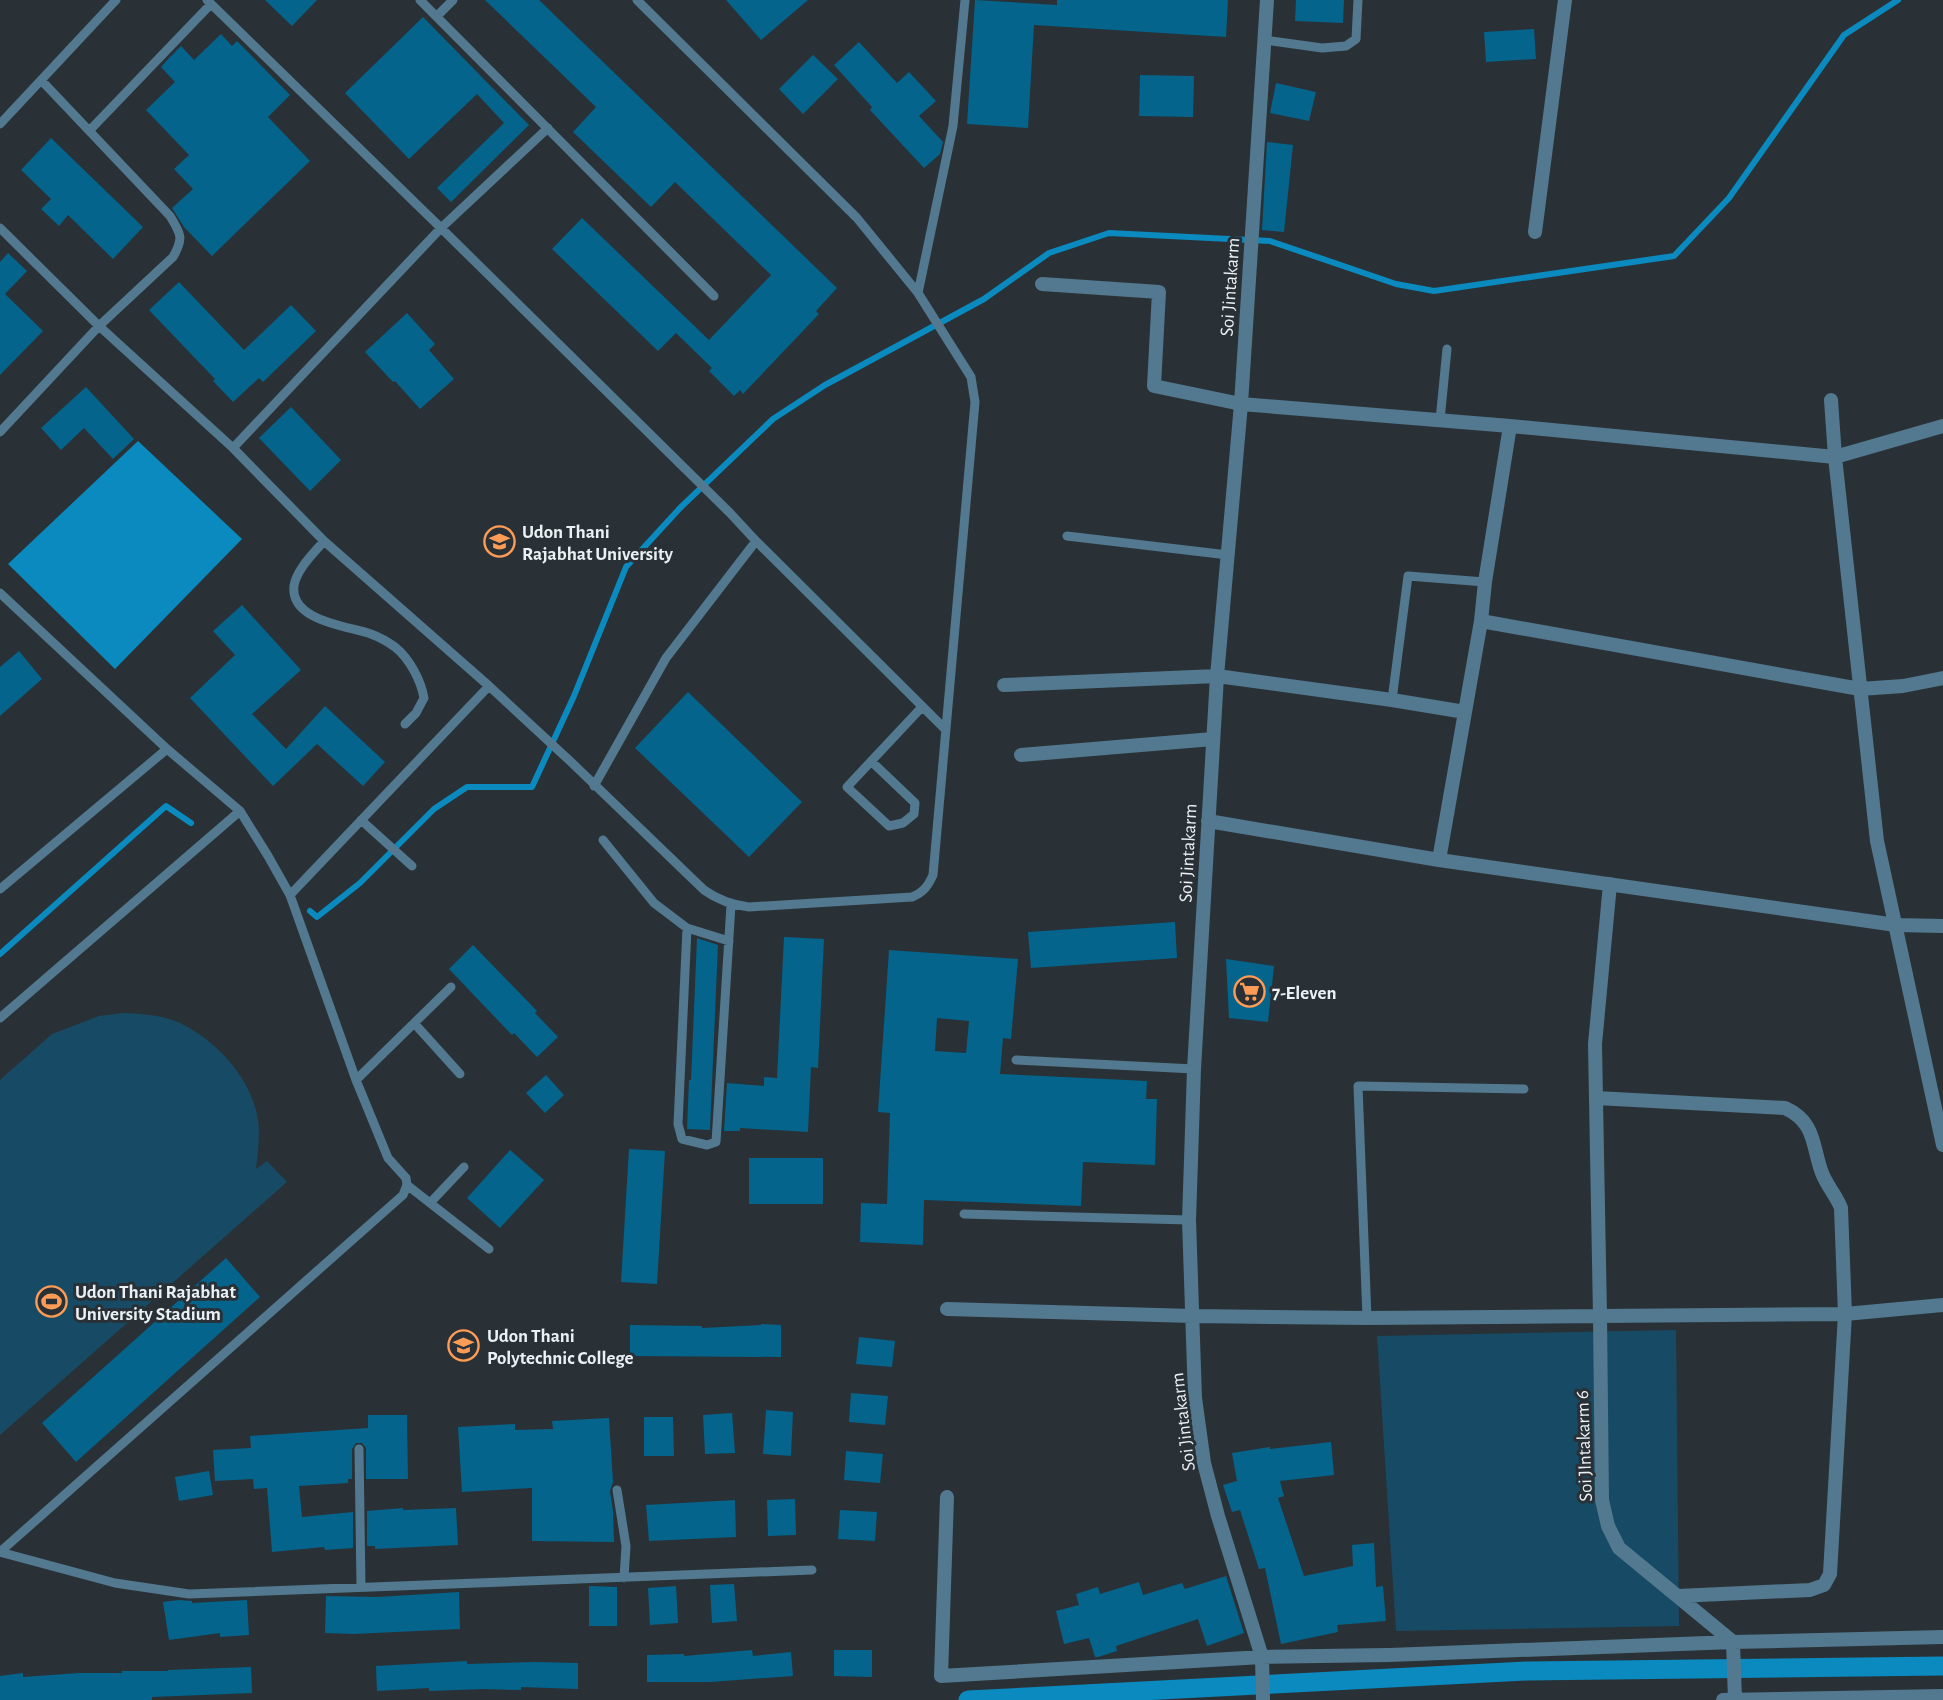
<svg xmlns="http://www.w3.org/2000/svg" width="1943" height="1700" font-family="'Alegreya Sans',sans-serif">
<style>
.green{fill:#174b65}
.water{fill:#0a8abe}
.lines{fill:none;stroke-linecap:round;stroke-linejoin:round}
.stream{stroke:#0a8abe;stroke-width:6}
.canal{stroke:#0a8abe;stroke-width:19}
.building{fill:#04648c;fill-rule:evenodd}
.service{stroke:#52798f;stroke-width:9}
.minor{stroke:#52798f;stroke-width:14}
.labels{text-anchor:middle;stroke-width:6;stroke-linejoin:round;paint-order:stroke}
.street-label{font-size:19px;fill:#eaf0f3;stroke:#293136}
.poi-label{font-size:19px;font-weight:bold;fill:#eaf0f3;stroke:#293136;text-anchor:start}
</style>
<rect width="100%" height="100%" fill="#293136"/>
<path class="green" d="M124 1013C142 1014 161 1015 178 1022 215 1039 252 1078 258 1120 260 1136 258 1153 256 1169L267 1161 287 1182 0 1435V1080L52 1034 99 1016Z
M1676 1330 1679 1626 1396 1631 1377 1336Z"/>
<path class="water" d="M138 441 242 539 115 669 8 564Z"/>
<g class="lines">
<path class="stream" d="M310 911 317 917 360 883 434 809 467 787H532L574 696 626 567 680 508 773 419 825 385 984 299 1049 253 1109 233 1270 241 1396 284 1434 291 1674 256 1729 198 1844 35 1898 0
M0 954 166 806 191 823"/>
<path class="canal" d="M968 1700 1527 1671 1943 1666"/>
</g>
<path class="building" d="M265 0H317L292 26Z
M485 0H539L837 288 816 311 819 314 743 394 740 390 734 396 709 371 712 368 676 333 658 351 552 249 582 218 709 340 771 275 675 182 651 207 573 132 596 107Z
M726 0H808L761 40Z
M975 0 1057 5V0H1228L1226 37 1034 25 1028 128 967 124Z
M1296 0H1344L1343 23 1295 21Z
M423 17 529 125 451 202 437 188 504 123 477 94 409 159 345 93Z
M1534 29 1536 59 1486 62 1484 32Z
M221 34 232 46 237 41 290 95 268 117 310 161 212 256 184 227 172 208 193 189 174 169 189 155 146 110 175 82 161 67 170 57 181 46 194 60Z
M859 42 897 83 909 72 936 101 919 116 943 142 940 154 924 168 870 110 872 107 834 65Z
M813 55 838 79 803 114 779 89Z
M1140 75 1194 76 1193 117 1139 116Z
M1276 83 1316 92 1309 121 1270 113Z
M51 138 143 227 113 259 68 215 59 226 41 209 51 199 21 170Z
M1267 142 1293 145 1284 232 1262 230Z
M8 253 27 271 5 294 43 331 0 375V262Z
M179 282 244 350 291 305 316 331 263 382 259 378 233 402 213 381 215 379 149 310Z
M407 313 435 344 429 350 454 379 420 409 395 381 393 382 365 352Z
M86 387 134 439 113 459 84 428 61 450 41 428Z
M291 407 341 460 310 491 259 438Z
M242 605 301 670 252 714 286 749 325 706 385 762 363 786 317 744 273 786 190 698 235 655 213 631Z
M19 651 42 679 0 716V667Z
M688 692 802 802 749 857 635 748Z
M1175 922 1177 958 1031 968 1028 932Z
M784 937 824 939 818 1068 811 1067 808 1132 740 1128V1131H724L727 1083 764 1086V1077L777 1078Z
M697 938 718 945 710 1130 687 1129 689 1080H691Z
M473 945 537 1011 535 1013 558 1037 537 1057 514 1033 512 1035 449 969Z
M889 950 1018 959 1011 1039 1003 1038 1000 1074 1147 1081 1146 1099H1157L1155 1165 1083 1162 1081 1206 924 1200 923 1245 860 1242 861 1203 887 1204 890 1113 878 1112ZM937 1018 969 1021 966 1053 935 1051Z
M1226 959 1274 966 1268 1022 1229 1018Z
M546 1075 564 1095 545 1113 526 1093Z
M629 1149 665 1151 657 1284 621 1282Z
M510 1150 544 1180 500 1228 467 1198Z
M749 1158H823V1204H749Z
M226 1258 260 1297 76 1462 42 1423Z
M761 1324 781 1325V1357L630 1356V1325L702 1326V1328L761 1325Z
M859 1337 895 1341 892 1367 856 1364Z
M851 1393 888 1396 885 1425 849 1422Z
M766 1410 793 1412 791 1456 763 1454Z
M732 1413 735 1453 705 1454 703 1415Z
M368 1415H407L408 1479H366V1448L362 1443H356L352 1449V1479H348V1483L299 1486 302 1517 353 1512V1548L325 1550 324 1547 272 1552 267 1488 254 1489 253 1479 215 1481 213 1450 251 1448 250 1436 368 1428Z
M644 1417H673L674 1456H644Z
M609 1418 613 1482 610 1491 613 1511 614 1542 532 1541V1488L462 1492 458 1427 515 1424V1430L553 1429 552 1421Z
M1331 1442 1334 1475 1280 1481 1284 1496 1278 1498 1304 1576 1353 1566 1352 1545 1374 1543 1376 1587 1383 1586 1386 1621 1337 1625 1338 1632 1281 1644 1265 1568 1259 1569 1240 1510 1232 1512 1223 1485 1237 1481 1232 1453 1270 1447V1449Z
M846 1451 883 1454 880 1483 844 1480Z
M209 1471 213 1495 179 1501 175 1477Z
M795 1499 796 1535 768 1536 767 1500Z
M735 1500 736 1537 649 1541 646 1505Z
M403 1508V1510L456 1508 458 1545 375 1549V1546H367V1511Z
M840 1510 877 1512 875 1541 838 1539Z
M1226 1576 1244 1633 1207 1646 1198 1619 1116 1646 1117 1651 1098 1657H1095L1089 1638 1064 1644 1056 1611 1079 1605 1076 1594 1098 1587 1100 1594 1139 1582 1143 1595 1182 1583 1185 1589Z
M734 1584 737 1621 712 1623 710 1585Z
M589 1586 617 1587V1626H589Z
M676 1586 678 1623 650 1625 648 1588Z
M459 1592 460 1629 353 1634 325 1633 326 1596 377 1597Z
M179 1600 192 1601V1603L247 1600 249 1635 220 1637V1633L169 1640 163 1602Z
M752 1650 753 1656 791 1652 793 1676 710 1682H647V1655L684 1654V1656Z
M834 1650H872V1677L834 1676Z
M467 1661V1664L535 1662 578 1663V1689L521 1687V1690L483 1689 429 1691V1688L377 1691 376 1666Z
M251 1667 252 1693 152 1697V1700H0V1676L23 1673V1677L79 1673H122V1671H168V1670Z"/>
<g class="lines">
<path class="service" d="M207 0 441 228 730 513 756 541 946 730
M420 0 714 296
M437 16 453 0
M1264 40 1322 48 1346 46 1356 39 1358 0
M0 124 116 0
M90 130 211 4
M0 228 99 326 233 448 324 541 489 686 570 761 704 890C718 900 731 905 749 907L912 897C924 892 928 886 933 875L975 402 971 377 918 293 857 218 637 0
M918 293 953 126 965 0
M1440 420 1447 349
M0 432 99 326 173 257C184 238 181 234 170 216L41 80
M233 448 441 228 548 128
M1067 536 1228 555
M324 541C314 553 296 570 294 586 290 621 348 626 371 634 379 637 388 642 395 647 410 659 421 681 424 698L416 713 405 724
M0 593 167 749 240 811 268 856 290 895 356 1080 388 1158 406 1178 407 1185 403 1195 0 1552
M1392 700 1408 576 1485 582
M871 761 915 803 914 814 903 823 889 826 847 787 922 707
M594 786 666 658 756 541
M361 820 412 866
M603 840 654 903 687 928 729 941
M0 889 167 749
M290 895 489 686
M687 928 678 1124 682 1139 707 1145 716 1142 731 905
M0 1018 240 811
M414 1023 460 1074
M1016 1060 1194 1069
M356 1080 451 987
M407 1185 489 1249
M430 1203 464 1167
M964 1214 1189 1220
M1367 1318 1358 1086 1524 1089
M359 1449 361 1587
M617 1490 626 1546 624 1578
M0 1552 115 1583 189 1594 812 1570"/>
<path class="minor" d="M1535 232 1565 0
M1042 284 1159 292 1154 386 1241 404 1510 426 1835 457 1943 426
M1831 400 1835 457 1877 841 1943 1145
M1481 621 1860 689 1903 686 1943 678
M1004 685 1217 676 1392 700 1465 712
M1021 755 1213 739
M1208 821 1439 860 1896 925 1943 926
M1439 860 1481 621 1485 582 1510 426
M1610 884 1595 1044 1600 1316 1845 1314 1943 1305
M1596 1098 1785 1108C1816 1122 1812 1146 1822 1173 1827 1186 1836 1195 1841 1208L1845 1314 1830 1574 1824 1585 1810 1590 1678 1596
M947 1309 1193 1316 1367 1318 1600 1316 1602 1500 1608 1526 1619 1548 1733 1642 1735 1700
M947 1497 941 1676 1262 1657 1389 1655 1733 1642 1943 1637
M1263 1700 1262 1657 1218 1516 1204 1463 1195 1398 1189 1220 1194 1069 1217 676 1241 404 1267 0
M1723 1700 1943 1696"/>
</g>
<defs>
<symbol id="university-ring" viewBox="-11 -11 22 22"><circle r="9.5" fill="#293136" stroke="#fd9c56" stroke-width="1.5"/><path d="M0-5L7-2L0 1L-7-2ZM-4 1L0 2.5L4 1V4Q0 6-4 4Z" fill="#fd9c56"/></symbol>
<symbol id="supermarket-ring" viewBox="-11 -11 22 22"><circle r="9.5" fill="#293136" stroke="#fd9c56" stroke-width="1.5"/><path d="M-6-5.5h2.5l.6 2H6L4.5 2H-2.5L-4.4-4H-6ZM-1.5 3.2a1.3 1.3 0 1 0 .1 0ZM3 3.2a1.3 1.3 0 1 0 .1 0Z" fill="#fd9c56"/></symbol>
<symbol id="stadium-ring" viewBox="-11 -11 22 22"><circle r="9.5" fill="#293136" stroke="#fd9c56" stroke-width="1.5"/><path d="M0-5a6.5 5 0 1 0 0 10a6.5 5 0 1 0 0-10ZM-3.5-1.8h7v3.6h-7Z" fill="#fd9c56"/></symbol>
</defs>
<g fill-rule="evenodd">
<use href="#university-ring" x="482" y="524" width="35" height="35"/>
<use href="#supermarket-ring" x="1232" y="974" width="35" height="35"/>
<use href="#stadium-ring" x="34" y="1284" width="35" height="35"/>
<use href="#university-ring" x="446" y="1328" width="35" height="35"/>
</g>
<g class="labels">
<g class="street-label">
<text transform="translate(1229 287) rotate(-86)" y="7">Soi Jintakarm</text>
<text transform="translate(1187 853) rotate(-87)" y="7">Soi Jintakarm</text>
<text transform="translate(1182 1422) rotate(-97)" y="7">Soi Jintakarm</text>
<text transform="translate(1583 1446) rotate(-92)" y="7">Soi JIntakarm 6</text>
</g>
<g class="poi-label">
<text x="522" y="538">Udon Thani<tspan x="522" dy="22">Rajabhat University</tspan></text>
<text x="1272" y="999">7-Eleven</text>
<text x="75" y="1298">Udon Thani Rajabhat<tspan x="75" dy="22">University Stadium</tspan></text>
<text x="487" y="1342">Udon Thani<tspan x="487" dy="22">Polytechnic College</tspan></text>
</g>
</g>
</svg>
